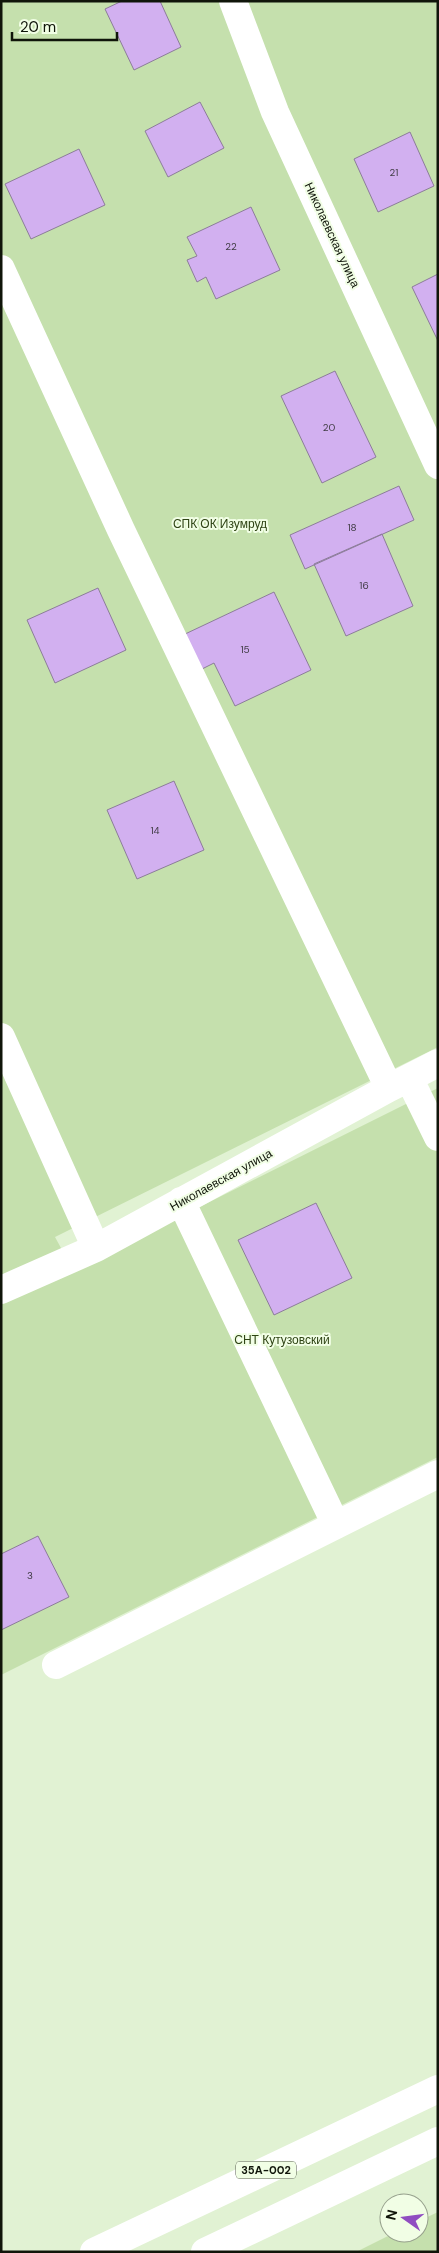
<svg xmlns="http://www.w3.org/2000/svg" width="439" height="2253" font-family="'DM Sans',sans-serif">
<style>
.green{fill:#c5e0ad}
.building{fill:#d2b0f0;stroke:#8c7d99}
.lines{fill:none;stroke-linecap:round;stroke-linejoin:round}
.minor{stroke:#fff;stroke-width:28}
.major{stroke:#fff;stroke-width:28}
.labels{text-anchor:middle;stroke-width:4;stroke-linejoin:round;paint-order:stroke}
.number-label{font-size:10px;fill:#403c44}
.shield{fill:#f1fee5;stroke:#545b4c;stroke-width:1}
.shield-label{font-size:11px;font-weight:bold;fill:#10150a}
.street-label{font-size:12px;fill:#10150a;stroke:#f1fee5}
.park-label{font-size:12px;fill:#2e4314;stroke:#f1fee5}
</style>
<rect width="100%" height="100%" fill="#e1f2d3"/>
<path class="green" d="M1 1H438V1047L55 1237 73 1270 438 1088V1457L1 1675Z
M438 2212V2252H356L394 2233H419V2221Z"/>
<path class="building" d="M122 1H160L181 47 134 70 105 9Z
M200 102 224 148 168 177 145 131Z
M410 132 434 186 378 212 354 159Z
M79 149 105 205 31 239 5 184Z
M251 207 280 270 216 299 206 277 197 282 187 260 197 256 187 237Z
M438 274V341L412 287Z
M335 371 376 457 322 483 281 396Z
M399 486 414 520 305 569 290 535Z
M382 534 413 606 346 636 314 564Z
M98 588 126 650 55 683 27 620Z
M274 592 311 670 235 706 214 663 200 670 183 635Z
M174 781 204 850 137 879 107 810Z
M316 1203 352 1278 274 1315 238 1240Z
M38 1536 69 1597 1 1630V1554Z"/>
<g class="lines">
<path class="minor" d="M233 1 275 112 438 465
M1 269 121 530 389 1088
M1 1037 96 1248
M409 1078 438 1137
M181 1201 336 1525
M1 1290 96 1248 389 1088 438 1063
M56 1665 438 1474"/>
<path class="major" d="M94 2252 438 2089
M205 2252 438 2141"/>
</g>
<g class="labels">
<g class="number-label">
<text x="394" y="176">21</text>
<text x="231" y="250">22</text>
<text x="329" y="431">20</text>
<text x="352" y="531">18</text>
<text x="364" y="589">16</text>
<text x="245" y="653">15</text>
<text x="155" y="834">14</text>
<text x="30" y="1579">3</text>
</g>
<rect class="shield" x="236" y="2161.5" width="60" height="17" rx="4"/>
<g class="shield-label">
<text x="266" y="2174">35А-002</text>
</g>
<g class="street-label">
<text transform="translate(332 235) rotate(65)" y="4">Николаевская улица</text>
<text transform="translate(221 1180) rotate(-29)" y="4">Николаевская улица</text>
</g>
<g class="park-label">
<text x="220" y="528">СПК ОК Изумруд</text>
<text x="282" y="1344">СНТ Кутузовский</text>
</g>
</g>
<rect width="439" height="2253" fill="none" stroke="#10150a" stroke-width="5"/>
<g transform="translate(404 2218) rotate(284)"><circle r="24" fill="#f1fee5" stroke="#97a18d"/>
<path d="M0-4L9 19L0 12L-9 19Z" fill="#904dc1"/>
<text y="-8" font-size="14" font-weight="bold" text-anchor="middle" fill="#10150a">N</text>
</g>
<path d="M12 32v8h105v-8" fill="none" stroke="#10150a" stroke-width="2.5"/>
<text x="20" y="32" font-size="15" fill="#10150a" stroke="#f1fee5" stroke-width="4" paint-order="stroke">20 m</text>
</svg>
